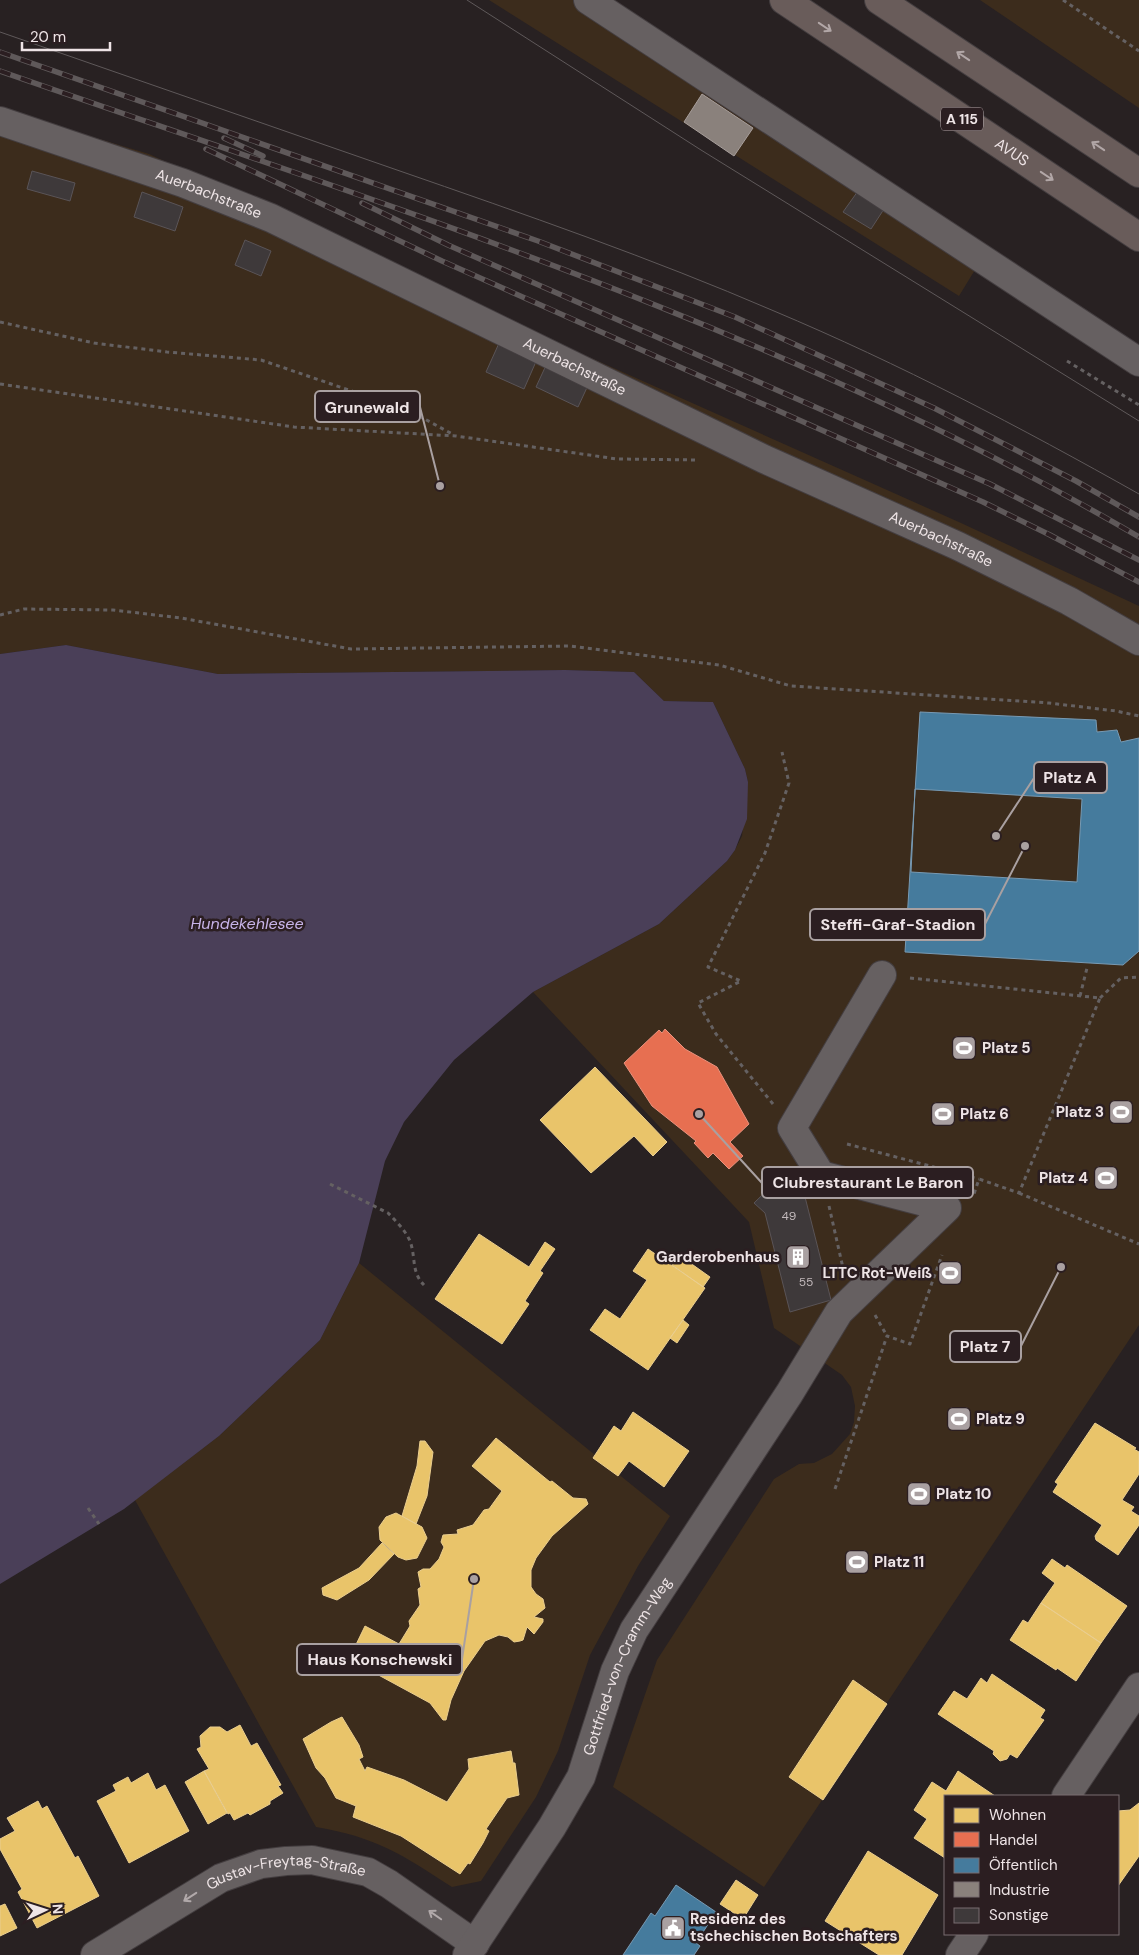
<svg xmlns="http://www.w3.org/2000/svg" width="1139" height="1955" font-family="'DM Sans',sans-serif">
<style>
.green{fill:#3c2c1c}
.water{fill:#4a3f58}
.homes{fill:#e9c46a;stroke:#eace8f}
.shops{fill:#e76f51;stroke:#e9927e}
.public{fill:#457b9d;stroke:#789ab3;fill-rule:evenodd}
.industry{fill:#8a817c;stroke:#a89f9c}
.building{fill:#3e393a;stroke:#5a5457}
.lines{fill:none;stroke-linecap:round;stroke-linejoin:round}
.minor-casing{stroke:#443e40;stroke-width:30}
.highway-casing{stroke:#443e40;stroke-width:30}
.path{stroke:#656162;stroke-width:3;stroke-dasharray:4 4;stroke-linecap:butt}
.minor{stroke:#666061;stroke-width:28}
.highway{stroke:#695c5a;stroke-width:28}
.tram{stroke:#5f595a;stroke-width:1}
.rail-casing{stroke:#5f595a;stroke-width:5.5}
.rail{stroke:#2b1e21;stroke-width:4;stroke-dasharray:11;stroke-linecap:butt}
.oneway{stroke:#b2a7a7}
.oneway2{stroke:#b1a9aa}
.labels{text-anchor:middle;stroke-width:5;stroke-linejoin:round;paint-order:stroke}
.number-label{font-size:12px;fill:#c2b9bb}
.shield{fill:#2b1e21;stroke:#b4a9ab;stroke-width:1}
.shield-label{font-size:14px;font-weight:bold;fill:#eee4e6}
.street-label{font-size:15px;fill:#eee4e6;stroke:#2b1e21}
.poi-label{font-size:15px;font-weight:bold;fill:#eee4e6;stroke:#2b1e21;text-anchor:start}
.water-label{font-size:16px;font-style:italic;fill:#c7b3e8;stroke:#2b1e21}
.leader{fill:none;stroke:#a9a0a1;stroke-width:2}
.callout-dot{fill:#a9a0a1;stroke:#2b1e21;stroke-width:2}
.callout{fill:#2b1e21;stroke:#a9a0a1;stroke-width:2}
.callout-label{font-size:16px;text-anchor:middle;font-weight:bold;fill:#eee4e6}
</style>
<rect width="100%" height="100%" fill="#282122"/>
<path class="green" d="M489 0H579L981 260 959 296Z
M980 0H1139V108Z
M0 109 149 154 497 316 961 523 1139 606V1325L764 1887 613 1787 657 1660 774 1479 799 1464 814 1463 832 1454 850 1434 854 1422 855 1406 851 1387 842 1375 774 1328 749 1222 533 992 659 924 727 861 735 850 742 836 748 782 745 769 713 702 664 701 634 672 565 670 218 674 66 645 0 654Z
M359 1263 670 1516 638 1566 590 1655 558 1751 536 1797 481 1881 452 1887C403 1855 376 1837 316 1827L135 1500 219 1436 320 1340Z"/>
<path class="water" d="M66 645 218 674 565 670 634 672 664 701 713 702 745 769 748 782 747 819 735 850 727 861 659 924 533 992 454 1060 404 1122 385 1161 359 1263 320 1340 219 1436 124 1509 0 1584V654Z"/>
<path class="homes" d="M595 1067 667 1142 653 1156 634 1136 591 1173 540 1120Z
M479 1234 529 1267 545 1242 555 1249 540 1271 543 1273 525 1301 529 1304 502 1344 435 1299Z
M648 1249 705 1288 648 1370 590 1330 605 1309 620 1319 647 1280 633 1271Z
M679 1255 710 1277 703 1287 672 1265Z
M683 1320 689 1325 677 1343 670 1338Z
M633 1412 689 1451 664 1487 629 1461 618 1476 593 1458 614 1426 621 1431Z
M1095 1423 1136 1448 1134 1449 1139 1452V1474L1122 1500 1134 1507 1131 1511 1139 1516V1525L1118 1555 1096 1540 1095 1536 1102 1525 1053 1492 1058 1484 1055 1482Z
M496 1438 550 1482 552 1481 573 1498 586 1499 588 1504 552 1536 536 1558 531 1570V1587L536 1594 543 1599 545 1608 534 1617 543 1619V1622L534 1634 527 1627 523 1640 520 1641 514 1642 508 1637 499 1635 485 1641 464 1671 451 1700 446 1720H443L430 1703 349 1659 365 1626 399 1644 410 1626 409 1621 420 1605 418 1589 421 1587 418 1572 423 1569H430L439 1559 444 1547 441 1542 443 1535 458 1534 457 1530 473 1525 484 1510 489 1509 502 1491 472 1466Z
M420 1441H425L433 1452 427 1496 416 1524 402 1516 417 1466Z
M396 1513 422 1527 427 1538 417 1558 406 1560 398 1557 380 1540 379 1527 386 1517Z
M382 1543 394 1554 369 1580 337 1600 323 1595 322 1588 359 1568Z
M1052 1559 1065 1568 1067 1565 1127 1606 1101 1643 1041 1603 1055 1583 1042 1573Z
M1041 1603 1101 1643 1076 1681 1057 1668 1056 1670 1010 1640 1023 1620 1028 1623Z
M992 1674 1045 1710 1040 1718 1044 1720 1017 1758 1010 1754 1007 1759 1000 1761 993 1754 994 1751 938 1714 954 1691 967 1699 981 1678 987 1683Z
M853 1680 887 1704 823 1800 789 1777Z
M342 1717 359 1745 363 1757 359 1759 365 1771 367 1767 404 1780 447 1802 469 1769 468 1759 511 1751 513 1763H515L519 1795 507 1798 486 1829 489 1831 483 1843 470 1864 468 1863 460 1874 401 1836 353 1817 356 1806 336 1798 325 1778 316 1768 303 1739 331 1722Z
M240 1725 251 1746 257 1743 281 1785 278 1786 283 1793 270 1801V1804L250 1815 248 1813 234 1820 230 1813 228 1814 204 1771 209 1769 197 1749 201 1747 200 1736 210 1727H220L227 1732Z
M204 1771 227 1813 208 1824 185 1782Z
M958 1771 995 1796H945V1858L914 1838 927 1819 914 1810 932 1782 946 1791Z
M148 1773 156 1790 165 1785 189 1831 129 1863 97 1801 116 1791 113 1785 128 1777 131 1783Z
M38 1801 42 1809 47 1806 75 1858 78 1856 99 1896 37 1928 18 1892 22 1889 0 1849V1839L15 1831 7 1818Z
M1139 1803V1856L1118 1886V1811L1130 1810Z
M868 1851 938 1895 902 1955H879L825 1921Z
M736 1880 758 1895 743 1919 720 1904Z
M5 1904 17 1928 0 1936V1906Z"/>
<path class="shops" d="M665 1029 685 1049 717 1067 749 1124 730 1142 743 1156 729 1169 713 1153 708 1158 694 1143 696 1141 691 1137 652 1106 624 1063 659 1030 662 1033Z"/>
<path class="public" d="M920 712 1096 720 1097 732 1117 730 1121 742 1139 738V951L1123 965 905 952ZM915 789 1082 799 1077 882 911 872Z
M676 1885 716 1912 696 1943 700 1946 694 1955H623L651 1913 655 1916Z"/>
<path class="industry" d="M702 94 753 128 734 156 684 122Z"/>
<path class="building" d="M32 171 75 183 70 201 27 189Z
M858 191 884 209 871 229 843 212Z
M142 192 183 207 175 231 134 217Z
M245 240 271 251 261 276 235 265Z
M500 341 538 357 524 389 486 372Z
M548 361 590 381 578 407 536 387Z
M786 1172 803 1189 831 1300 790 1312 765 1213 754 1203Z"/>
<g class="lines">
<defs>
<g id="minor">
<path d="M588 0 1139 362"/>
<path id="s1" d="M0 121 183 183 271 218 764 459 958 546 1069 601 1139 641"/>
<path d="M1066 1796 1139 1687"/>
<path id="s2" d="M95 1955 221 1878 261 1864 286 1861 312 1860 368 1872 389 1884 475 1944"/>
<path id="s3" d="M467 1955 552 1827 581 1777 615 1671 634 1630 789 1394 839 1312 947 1208 821 1175 792 1128 882 975"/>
<path d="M960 1955 974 1934"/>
</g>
<g id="highway">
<path id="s4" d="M784 0 1139 237"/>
<path d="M879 0 1139 173"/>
</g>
</defs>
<use href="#minor" class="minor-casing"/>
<use href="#highway" class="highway-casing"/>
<path class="path" d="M1063 0 1139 51
M0 322 94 343 167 352 261 360 410 411 454 435
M1067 361 1139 405
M0 384 294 427 456 436 617 459 699 460
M0 615 24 609 113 610 181 618 351 649 570 646 719 665 791 686 1049 703 1116 711 1139 716
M910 978 1100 998 1019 1193 979 1179 973 1197
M1080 996 1087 968
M1100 998 1121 978 1139 977
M773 1104 716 1034 698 1003 741 981 708 967 765 853 789 783 782 752
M847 1144 979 1179
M330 1184 388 1213C396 1221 405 1230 410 1241 416 1257 411 1272 424 1285
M1019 1193 1139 1244
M829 1206 843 1268
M875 1315 887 1336
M835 1489 887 1336 910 1344 942 1255
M88 1508 99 1524"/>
<use href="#minor" class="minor"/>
<use href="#highway" class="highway"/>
<path class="tram" d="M467 0 701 150 1139 421
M0 32C132 78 265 124 397 170 524 214 651 258 774 311 900 364 1020 427 1139 494"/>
<defs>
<path id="rail" d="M0 52 538 241 735 317 934 408 1076 481 1139 517
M0 71C388 206 783 328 1139 537
M224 138 263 156
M206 149 442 261 983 502 1050 535 1139 582
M362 203 448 245 990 484 1139 560"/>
</defs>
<use href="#rail" class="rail-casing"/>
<use href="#rail" class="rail"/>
</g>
<defs><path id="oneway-shaft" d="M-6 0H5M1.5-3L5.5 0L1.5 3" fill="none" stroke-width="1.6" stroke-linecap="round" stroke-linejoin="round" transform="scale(1.25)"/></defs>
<g class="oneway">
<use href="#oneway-shaft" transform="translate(825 27) rotate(34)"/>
<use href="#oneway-shaft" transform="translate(963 56) rotate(-146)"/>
<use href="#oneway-shaft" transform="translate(1098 146) rotate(-146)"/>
<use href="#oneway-shaft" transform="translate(1047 176) rotate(34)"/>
</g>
<g class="oneway2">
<use href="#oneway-shaft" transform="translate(190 1897) rotate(147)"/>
<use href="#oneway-shaft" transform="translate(435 1915) rotate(-145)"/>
</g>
<defs>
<symbol id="stadium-square" viewBox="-11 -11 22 22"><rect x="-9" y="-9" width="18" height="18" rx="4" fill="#a9a0a1" stroke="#2b1e21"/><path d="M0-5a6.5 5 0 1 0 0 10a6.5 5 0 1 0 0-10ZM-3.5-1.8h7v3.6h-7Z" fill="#fff"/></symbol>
<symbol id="building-square" viewBox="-11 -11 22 22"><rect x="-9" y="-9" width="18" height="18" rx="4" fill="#a9a0a1" stroke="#2b1e21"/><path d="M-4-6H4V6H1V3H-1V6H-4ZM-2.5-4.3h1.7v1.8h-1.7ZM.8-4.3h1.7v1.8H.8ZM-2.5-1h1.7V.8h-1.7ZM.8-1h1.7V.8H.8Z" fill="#fff"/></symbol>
<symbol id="civic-square" viewBox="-11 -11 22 22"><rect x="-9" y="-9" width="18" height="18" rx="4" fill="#a9a0a1" stroke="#2b1e21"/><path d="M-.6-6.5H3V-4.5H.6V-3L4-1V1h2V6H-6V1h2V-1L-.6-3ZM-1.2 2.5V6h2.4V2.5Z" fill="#fff"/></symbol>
</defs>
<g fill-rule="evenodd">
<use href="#stadium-square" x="950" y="1034" width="28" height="28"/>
<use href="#stadium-square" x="1107" y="1098" width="28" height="28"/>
<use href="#stadium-square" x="929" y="1100" width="28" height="28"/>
<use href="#stadium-square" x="1092" y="1164" width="28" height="28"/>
<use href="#building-square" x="784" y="1243" width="28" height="28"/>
<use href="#stadium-square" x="936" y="1259" width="28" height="28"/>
<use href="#stadium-square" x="945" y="1405" width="28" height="28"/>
<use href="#stadium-square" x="905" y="1480" width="28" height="28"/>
<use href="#stadium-square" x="843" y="1548" width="28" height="28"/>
<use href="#civic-square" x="659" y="1914" width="28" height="28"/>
</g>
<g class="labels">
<g class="number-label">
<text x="789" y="1220">49</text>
<text x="806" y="1286">55</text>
</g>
<rect class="shield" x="941" y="107.5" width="42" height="23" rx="4"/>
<g class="shield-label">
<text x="962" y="124">A 115</text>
</g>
<g class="street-label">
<text dy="5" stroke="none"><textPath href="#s4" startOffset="274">AVUS</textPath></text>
<text dy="5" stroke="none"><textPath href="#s1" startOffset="221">Auerbachstraße</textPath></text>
<text dy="5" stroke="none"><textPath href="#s1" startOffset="626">Auerbachstraße</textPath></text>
<text dy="5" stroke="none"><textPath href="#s1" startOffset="1031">Auerbachstraße</textPath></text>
<text dy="5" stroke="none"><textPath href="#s3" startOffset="332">Gottfried-von-Cramm-Weg</textPath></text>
<text dy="5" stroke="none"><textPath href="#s2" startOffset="214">Gustav-Freytag-Straße</textPath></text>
</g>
<g class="poi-label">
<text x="982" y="1053">Platz 5</text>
<text x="1104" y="1117" text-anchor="end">Platz 3</text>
<text x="960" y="1119">Platz 6</text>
<text x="1088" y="1183" text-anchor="end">Platz 4</text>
<text x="780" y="1262" text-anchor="end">Garderobenhaus</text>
<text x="932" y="1278" text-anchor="end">LTTC Rot-Weiß</text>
<text x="976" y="1424">Platz 9</text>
<text x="936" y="1499">Platz 10</text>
<text x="874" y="1567">Platz 11</text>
<text x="690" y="1924">Residenz des<tspan x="690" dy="17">tschechischen Botschafters</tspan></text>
</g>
<g class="water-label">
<text x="247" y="929">Hundekehlesee</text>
</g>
</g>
<path class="leader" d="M440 486L420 407M996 836L1034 778M1025 846L985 924M699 1114L762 1183M1061 1267L1021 1346M474 1579L462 1659"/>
<g class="callout-dot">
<circle cx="440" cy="486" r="5"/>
<circle cx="996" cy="836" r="5"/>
<circle cx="1025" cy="846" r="5"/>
<circle cx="699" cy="1114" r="5"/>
<circle cx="1061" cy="1267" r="5"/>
<circle cx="474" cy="1579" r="5"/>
</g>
<g class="callout">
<rect x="315" y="391" width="105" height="31" rx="5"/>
<rect x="1034" y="762" width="73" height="31" rx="5"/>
<rect x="810" y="909" width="175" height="31" rx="5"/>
<rect x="762" y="1167" width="211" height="31" rx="5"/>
<rect x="950" y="1331" width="71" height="31" rx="5"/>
<rect x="297" y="1644" width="165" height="31" rx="5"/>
</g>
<g class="callout-label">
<text x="367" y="413">Grunewald</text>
<text x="1070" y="783">Platz A</text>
<text x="898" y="930">Steffi-Graf-Stadion</text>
<text x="868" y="1188">Clubrestaurant Le Baron</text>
<text x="985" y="1352">Platz 7</text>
<text x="380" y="1665">Haus Konschewski</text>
</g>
<rect x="944" y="1795" width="175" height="140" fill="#2b1e21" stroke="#796d70"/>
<rect x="954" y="1808" width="25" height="15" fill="#e9c46a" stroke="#796d70"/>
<text x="989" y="1820" font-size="15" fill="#eee4e6">Wohnen</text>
<rect x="954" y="1832" width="25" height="15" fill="#e76f51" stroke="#796d70"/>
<text x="989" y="1845" font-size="15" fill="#eee4e6">Handel</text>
<rect x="954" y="1858" width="25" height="15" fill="#457b9d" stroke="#796d70"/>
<text x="989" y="1870" font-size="15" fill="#eee4e6">Öffentlich</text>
<rect x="954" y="1882" width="25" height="15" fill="#8a817c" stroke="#796d70"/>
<text x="989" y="1895" font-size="15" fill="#eee4e6">Industrie</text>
<rect x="954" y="1908" width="25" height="15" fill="#3e393a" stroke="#796d70"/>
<text x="989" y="1920" font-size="15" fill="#eee4e6">Sonstige</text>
<g transform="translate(45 1910) rotate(86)" stroke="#2b1e21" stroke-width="4" paint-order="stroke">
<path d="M0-4L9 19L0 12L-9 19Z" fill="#eee4e6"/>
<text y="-8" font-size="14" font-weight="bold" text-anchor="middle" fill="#eee4e6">N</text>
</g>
<path d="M22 42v8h88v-8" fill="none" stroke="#eee4e6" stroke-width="2.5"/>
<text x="30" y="42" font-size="15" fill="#eee4e6" stroke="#2b1e21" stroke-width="4" paint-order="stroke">20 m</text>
</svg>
